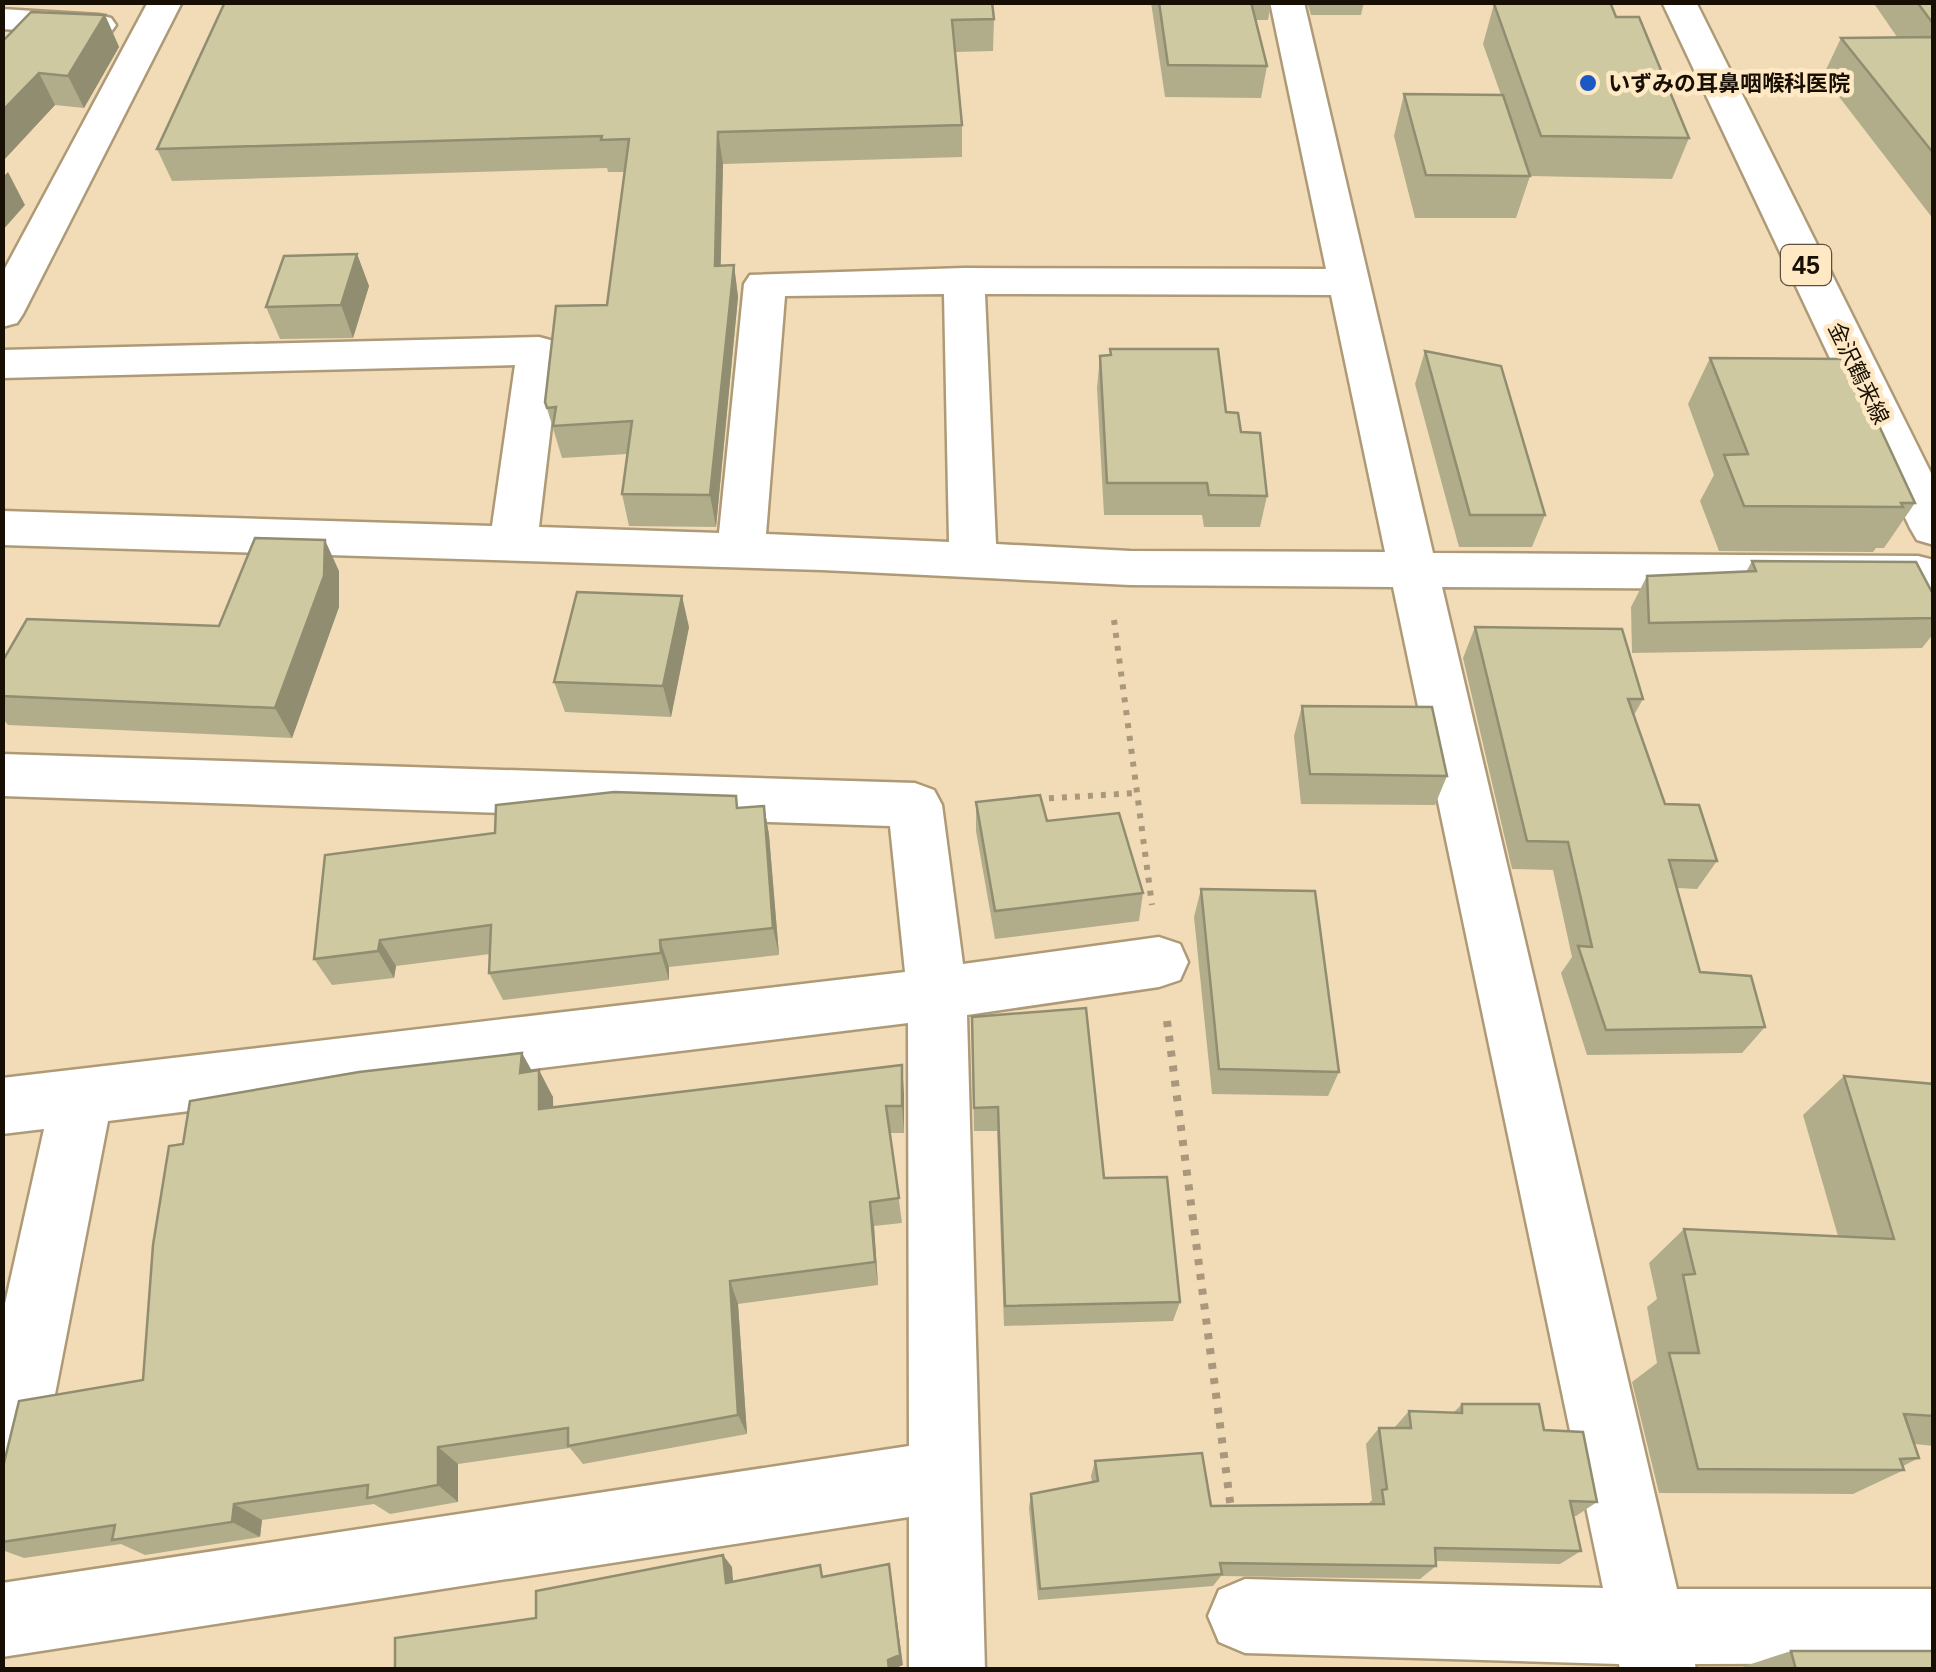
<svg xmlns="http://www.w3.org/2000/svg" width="1936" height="1672" font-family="Arial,'Noto Sans JP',sans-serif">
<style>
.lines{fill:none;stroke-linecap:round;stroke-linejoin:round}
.street-casing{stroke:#ae9a77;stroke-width:5}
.primary-casing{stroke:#ae9a77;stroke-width:5}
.path-far1{stroke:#aa987c;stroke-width:6;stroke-dasharray:5 8;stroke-linecap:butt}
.path{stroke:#aa987c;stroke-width:8;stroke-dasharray:6 9;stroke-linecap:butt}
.street{fill:#fff;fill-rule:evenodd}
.primary{fill:#fff;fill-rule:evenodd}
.wall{fill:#b1ad8a}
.shaded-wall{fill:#908d71}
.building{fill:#cec9a1;stroke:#908d71;stroke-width:2.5}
.poi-dot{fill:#1a59c5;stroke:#ffe9c4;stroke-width:4}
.labels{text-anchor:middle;stroke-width:9;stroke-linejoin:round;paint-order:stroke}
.far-poi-label{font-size:22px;font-weight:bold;fill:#170f04;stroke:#ffe9c4;text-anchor:start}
.far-street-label{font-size:22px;fill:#170f04;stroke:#ffe9c4}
.shield{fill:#ffe9c4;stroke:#5d503e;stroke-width:2.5}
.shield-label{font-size:25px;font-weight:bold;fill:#170f04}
</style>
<rect width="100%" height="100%" fill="#f2dcb7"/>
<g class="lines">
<defs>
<path id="street" d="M148 2H182L23 314 17 323 2 327V274Z
M1270 2H1304L1433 553 1918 556 1934 560V599L1910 590 1442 587 1677 1589H1934V1663L1695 1664 1696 1670H1620L1619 1664 1245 1653 1219 1642 1208 1616 1219 1590 1245 1579 1603 1588 1393 587 1130 585 822 570 2 545V511L492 526 515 365 2 378V350L539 337 554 341 560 351 539 527 719 533 744 284 750 275 964 268 1326 269ZM944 294 949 542 766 534 785 296ZM985 294 1331 295 1385 552 1130 551 996 544Z
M2 9 99 15 111 18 116 25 111 32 99 35 2 29Z
M2 754 915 783 934 790 942 805 963 964 1159 937 1180 944 1188 962 1180 980 1159 987 967 1015 985 1670H909V1517L2 1657V1583L909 1446 908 1023 108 1121 38 1482 27 1507 2 1517V1317L44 1129 2 1134V1078L905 972 890 826 2 796Z"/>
<path id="primary" d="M1662 2H1696L1934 479V545L1917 540 1910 528Z"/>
</defs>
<use href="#street" class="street-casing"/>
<use href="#primary" class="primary-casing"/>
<path class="path-far1" d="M1114 620 1152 905
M1036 799 1137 793"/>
<path class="path" d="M1167 1021 1231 1509"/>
<use href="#street" class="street"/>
<use href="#primary" class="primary"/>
</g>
<path class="wall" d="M225 2 994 19 993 51 955 52 962 125V157L723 164 720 266 734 265 738 297 716 527 629 526 622 494 627 454 562 458 545 402 607 305 625 172H608L607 168 172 181 157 149Z
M1151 2H1271L1268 20H1255L1267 66 1261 98 1165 97Z
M1307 2H1364L1361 15H1311Z
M1873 2H1934V220L1823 76 1841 38 1897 37Z
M1494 4 1616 17 1689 138 1672 179 1530 176 1516 218H1415L1394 136 1404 94 1501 95 1483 44Z
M105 15 119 47 84 108 55 105 2 162V42Z
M357 254 369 286 353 338 280 339 266 307Z
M1110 349 1226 412 1241 432 1267 496 1260 527H1204L1202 515H1104L1097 388 1100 356 1110 355Z
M1425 351 1545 515 1532 547H1459L1415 384Z
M1710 358 1915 503 1884 548H1876L1873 552 1719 551 1700 501 1714 475 1688 404Z
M1752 561 1934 596V633L1922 648 1632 653 1631 607 1647 576 1746 572Z
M339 571V607L292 738 8 725 2 718V662L219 626Z
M689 627 671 717 565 712 554 682Z
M1475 627 1643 699 1634 715 1665 804 1717 861 1697 889 1677 888 1700 972 1765 1027 1742 1053 1587 1055 1561 973 1572 957 1553 870 1512 869 1463 658Z
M1302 706 1447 776 1435 805 1301 804 1294 736Z
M976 802 1047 821 1143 893 1139 921 995 939 976 831Z
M764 806 769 835 779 955 669 967V980L503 1000 489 973 490 954 396 966 394 978 332 985 314 959 738 808Z
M1201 889 1339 1072 1328 1096 1212 1094 1194 917Z
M972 1017 1104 1178 1180 1302 1173 1321 1004 1326 997 1131H974Z
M522 1053 532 1071 553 1097V1108L902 1065 904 1133H890L902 1223 874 1226 878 1285 738 1304 747 1434 583 1464 570 1448 458 1464V1502L390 1514 374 1504 262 1520 260 1537 145 1555 121 1544 24 1558 2 1550V1471L143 1380 183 1144Z
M1844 1076 1934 1084V1446L1915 1444 1919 1458 1903 1466 1904 1470 1853 1494 1659 1493 1632 1382 1657 1363 1647 1307 1657 1299 1649 1263 1684 1229 1838 1236 1803 1115Z
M1462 1404 1544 1430 1597 1502 1576 1516H1574L1581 1551 1560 1564 1436 1561V1566L1420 1579 1221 1576 1213 1586 1038 1600 1029 1508 1031 1494 1092 1482 1091 1476 1095 1461 1211 1506 1368 1504 1372 1500 1366 1444 1379 1428H1394L1409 1411 1453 1413Z
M1791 1651 1934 1670H1740L1739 1668Z"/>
<path class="shaded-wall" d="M105 15 119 47 84 108 68 76Z
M39 73 55 105 2 162V111Z
M718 132 723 164 720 298 715 266Z
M8 172 25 205 2 231V178Z
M357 254 369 286 353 338 341 305Z
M734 265 738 297 716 527 710 495Z
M325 540 339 571V607L292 738 275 708Z
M682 596 689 627 671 717 663 686Z
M764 806 769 835 779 955 773 928Z
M380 940 396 966 394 978 378 951Z
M660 940 669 967V980L661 953Z
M522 1053 537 1081 520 1073Z
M902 1065 904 1093V1133L902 1106Z
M539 1070 553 1097 554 1136 539 1109Z
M870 1202 874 1226 878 1285 875 1262Z
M730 1281 738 1304 747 1434 738 1415Z
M438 1447 458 1464V1502L438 1485Z
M234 1504 262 1520 260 1537 232 1522Z
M723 1555 732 1567 734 1594 726 1583Z
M889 1564 903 1665 891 1670H889L888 1660Z"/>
<path class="building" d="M225 2H992L994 19 952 20 962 125 718 132 715 266 734 265 710 495 622 494 632 421 553 426 556 407 547 408 545 402 556 306 607 305 629 139 601 140 602 136 157 149Z
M1159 2H1251L1267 66 1168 65Z
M1503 2H1610L1616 17H1639L1689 138 1541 136 1494 4Z
M1917 2H1934V25Z
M31 12 105 15 68 76 39 73 2 111V42Z
M1934 37V154L1841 38Z
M1404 94 1503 95 1530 176 1426 175Z
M357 254 341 305 266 307 284 256Z
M1110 349H1218L1226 412 1238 413 1241 432 1260 433 1267 496 1209 495 1207 483H1107L1100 356 1111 355Z
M1425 351 1501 366 1545 515H1470Z
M1710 358 1848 359 1915 503H1901L1903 507 1744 506 1724 455 1748 454Z
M255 538 325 540 324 576 275 708 2 696V662L27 619 219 626Z
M1752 561 1916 562 1934 596V618L1649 623 1647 576 1756 571Z
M577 592 682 596 663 686 554 682Z
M1475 627 1622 629 1643 699H1628L1665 804 1699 805 1717 861 1669 860 1700 972 1751 976 1765 1027 1606 1030 1578 946 1592 947 1568 842 1527 841Z
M1302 706 1432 707 1447 776 1310 774Z
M614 792 736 796 737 808 764 806 773 928 660 940 661 953 489 973 491 925 380 940 378 951 314 959 325 855 495 833 496 805Z
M1040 795 1047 821 1119 813 1143 893 995 911 976 802Z
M1201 889 1315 891 1339 1072 1219 1069Z
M1086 1008 1104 1178 1167 1177 1180 1302 1005 1306 998 1107 974 1108 972 1017Z
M522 1053 520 1073 539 1070V1109L902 1065V1106H886L899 1198 870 1202 875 1262 730 1281 738 1415 568 1446V1428L438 1447V1485L367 1498 368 1485 234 1504 232 1522 112 1540 115 1525 2 1542V1471L19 1401 143 1380 153 1245 169 1146 183 1144 190 1101 359 1072Z
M1844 1076 1934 1084V1416L1904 1414 1919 1458 1900 1459 1904 1470 1698 1469 1669 1353H1699L1683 1275 1695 1274 1684 1229 1894 1239Z
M1462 1404H1539L1544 1430 1583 1432 1597 1502 1570 1501 1581 1551 1435 1548 1436 1566 1220 1563 1222 1574 1040 1589 1031 1494 1098 1481 1095 1461 1202 1453 1211 1506 1384 1504 1382 1490 1387 1489 1379 1428H1411L1409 1411 1462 1413Z
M723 1555 726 1583 820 1565 822 1577 889 1564 900 1655 888 1660 889 1670H395V1638L536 1618V1591Z
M1791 1651H1934V1670H1796Z"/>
<circle class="poi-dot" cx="1588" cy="83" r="10"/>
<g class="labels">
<g class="far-poi-label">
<text x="1608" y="91">いずみの耳鼻咽喉科医院</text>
</g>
<g class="far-street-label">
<text transform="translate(1859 373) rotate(64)" y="8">金沢鶴来線</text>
</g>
<rect class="shield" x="1781" y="245" width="50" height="40" rx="8"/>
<g class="shield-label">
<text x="1806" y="274">45</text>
</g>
</g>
<rect width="1936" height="1672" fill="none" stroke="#170f04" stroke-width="10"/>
</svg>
